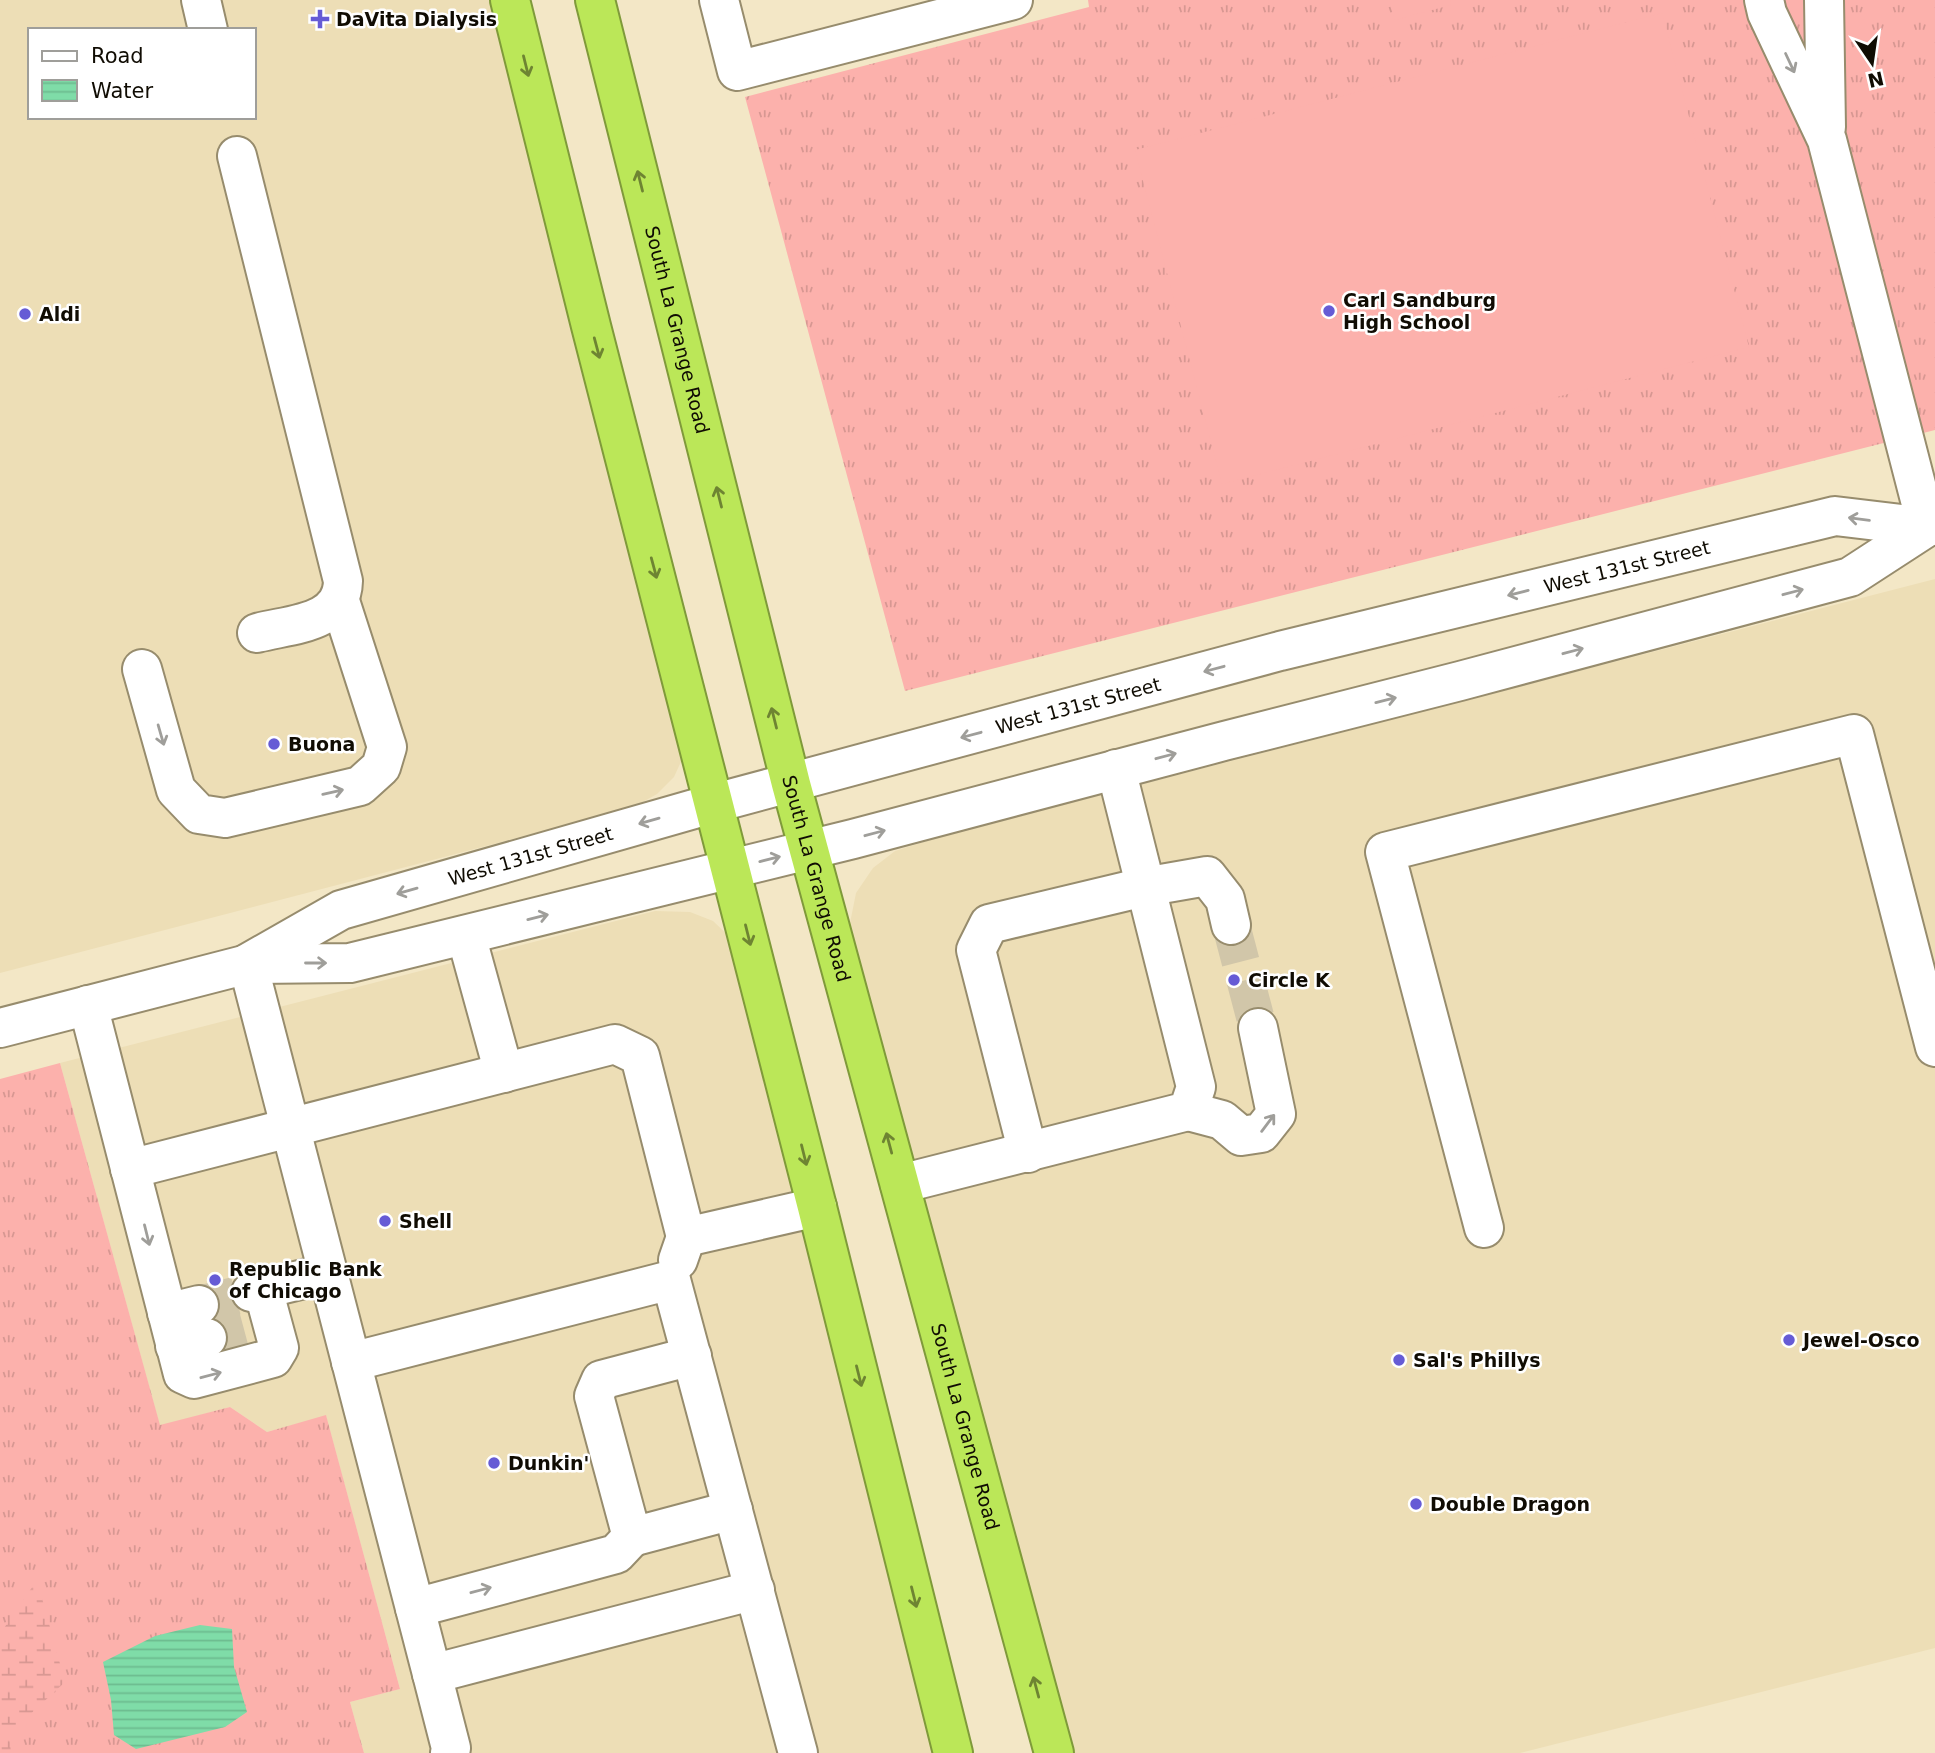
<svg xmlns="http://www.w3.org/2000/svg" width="1935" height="1753" font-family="'DejaVu Sans',sans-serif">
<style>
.built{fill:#eddeb6;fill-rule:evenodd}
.grass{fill:url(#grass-tufts)}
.wetland{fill:url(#wetland-marsh)}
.pitch{fill:#fcb1ac}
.water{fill:url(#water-rules)}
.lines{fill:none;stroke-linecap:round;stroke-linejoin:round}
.minor-tunnel{stroke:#d1c6a9;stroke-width:38;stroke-dasharray:38 19;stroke-linecap:butt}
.minor-casing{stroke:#978c6d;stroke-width:42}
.highway-casing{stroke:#7f9a3a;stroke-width:42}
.minor{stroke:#fff;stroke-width:38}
.highway{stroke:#bbe758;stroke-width:38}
.oneway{stroke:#9f9e9a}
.oneway2{stroke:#6e8432}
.poi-dot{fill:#665bd5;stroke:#fff;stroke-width:2.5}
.labels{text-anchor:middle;stroke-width:5;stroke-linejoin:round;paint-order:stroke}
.poi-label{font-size:19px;font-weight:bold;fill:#100c03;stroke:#fff;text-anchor:start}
.street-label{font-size:19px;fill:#100c03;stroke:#fff}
</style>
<defs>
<pattern id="grass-tufts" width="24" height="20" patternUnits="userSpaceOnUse" patternTransform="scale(1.75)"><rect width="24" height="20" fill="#fcb1ac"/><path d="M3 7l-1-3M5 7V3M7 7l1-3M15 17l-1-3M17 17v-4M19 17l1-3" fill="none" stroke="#d79792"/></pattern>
<pattern id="wetland-marsh" width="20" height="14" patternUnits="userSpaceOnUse" patternTransform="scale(1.75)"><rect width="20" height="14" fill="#fcb1ac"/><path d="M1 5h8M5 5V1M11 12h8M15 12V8" fill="none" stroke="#d79792"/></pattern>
<pattern id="water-rules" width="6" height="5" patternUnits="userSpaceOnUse" patternTransform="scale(1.75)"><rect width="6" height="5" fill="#7fdca8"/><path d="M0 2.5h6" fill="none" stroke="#6dbc8f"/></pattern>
</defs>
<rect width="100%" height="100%" fill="#f3e7c6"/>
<path class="built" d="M0 0H498L684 755 674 777 657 794 632 808 0 973ZM30 30H254V117H30Z
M1935 579V1648L1520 1753H1068L849 928 856 893 873 868 895 851 949 834Z
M655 911 690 912 713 921 736 943 951 1753H364L350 1702 400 1689 326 1416 267 1432 230 1407 160 1426 60 1063Z"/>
<path class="grass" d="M1088 0H1935V430L905 691 745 97 1089 7Z
M60 1063 160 1425 230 1407 267 1432 326 1415 400 1689 350 1702 364 1753H0V1079Z"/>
<path class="wetland" d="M37 1580 65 1682 9 1734 11 1753H0V1634Z"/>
<path class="pitch" d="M1390 0H1450L1451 5 1395 20Z
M1662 13 1749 347 1222 484 1135 150Z"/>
<path class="water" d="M200 1625 232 1629 234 1667 247 1712 225 1727 136 1749 114 1735 111 1700 103 1662 155 1636Z"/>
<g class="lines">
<path class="minor-tunnel" d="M1231 925 1258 1028
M199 1305 251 1292
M207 1338 259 1324"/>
<defs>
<g id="minor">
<path d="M201 0 208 30"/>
<path d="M719 0 737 71 1013 0"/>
<path d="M1764 0 1767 13 1827 140 1927 527"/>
<path d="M1824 0 1826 127"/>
<path d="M237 156 343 581C342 624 291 624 257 633"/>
<path d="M142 669 176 790 199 814 225 818 360 786 381 767 387 747 340 601"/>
<path d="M466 935 504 1073"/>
<path id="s1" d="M248 963 341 910 715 803 1280 651 1835 516 1927 527"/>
<path d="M248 964 432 1674 451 1748 450 1753"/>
<path d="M88 1005 183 1374 194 1379 273 1358 279 1348 263 1289"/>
<path d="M0 1028 248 964 350 963 853 839 1224 741 1460 681 1850 577 1927 527 1935 525"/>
<path d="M1188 1111 1222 1120 1241 1136 1261 1133 1276 1114 1258 1028"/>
<path d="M1028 1153 976 950 989 924 1144 887 1207 876 1225 899 1231 925"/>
<path d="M130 1169 615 1044 640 1056 686 1237"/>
<path d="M900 1184 1188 1111 1196 1087 1116 769"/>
<path d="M1484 1228 1385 852 1854 734 1935 1047"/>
<path d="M678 1260 686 1237 817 1207"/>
<path d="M251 1292 328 1273"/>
<path d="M167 1313 199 1305"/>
<path d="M175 1346 207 1338"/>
<path d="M692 1356 601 1380 594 1396 632 1537 733 1510"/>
<path d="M351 1362 671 1280 798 1753"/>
<path d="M415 1608 616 1554 632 1537"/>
<path d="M432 1674 755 1590"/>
</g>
<g id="highway">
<path d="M510 0 591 326 817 1207 953 1753"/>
<path id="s2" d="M595 0 791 784 1054 1753"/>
</g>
</defs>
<use href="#minor" class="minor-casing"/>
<use href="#highway" class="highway-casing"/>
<use href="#minor" class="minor"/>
<use href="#highway" class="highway"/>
</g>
<defs><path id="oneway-shaft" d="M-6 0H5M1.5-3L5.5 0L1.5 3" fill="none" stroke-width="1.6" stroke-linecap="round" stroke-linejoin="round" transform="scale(1.75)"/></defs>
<g class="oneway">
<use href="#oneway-shaft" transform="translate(1790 63) rotate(65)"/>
<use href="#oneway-shaft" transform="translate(1859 519) rotate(-173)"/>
<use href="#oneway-shaft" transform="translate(1793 592) rotate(-15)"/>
<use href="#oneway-shaft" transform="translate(1518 593) rotate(166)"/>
<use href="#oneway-shaft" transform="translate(1573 651) rotate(-15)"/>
<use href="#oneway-shaft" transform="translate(1214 669) rotate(165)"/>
<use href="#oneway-shaft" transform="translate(1386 700) rotate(-14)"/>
<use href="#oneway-shaft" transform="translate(161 735) rotate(74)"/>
<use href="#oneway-shaft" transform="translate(971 735) rotate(165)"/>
<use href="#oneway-shaft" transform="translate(1166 756) rotate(-15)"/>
<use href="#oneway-shaft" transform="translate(333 792) rotate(-13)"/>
<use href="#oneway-shaft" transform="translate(649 821) rotate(164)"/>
<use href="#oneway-shaft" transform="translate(875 833) rotate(-15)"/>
<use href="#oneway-shaft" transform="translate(770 859) rotate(-14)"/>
<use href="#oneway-shaft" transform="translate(407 891) rotate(164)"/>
<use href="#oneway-shaft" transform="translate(538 917) rotate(-14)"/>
<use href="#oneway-shaft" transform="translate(316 963)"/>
<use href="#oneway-shaft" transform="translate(1268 1123) rotate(-53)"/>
<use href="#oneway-shaft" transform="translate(147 1235) rotate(76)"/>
<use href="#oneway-shaft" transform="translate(211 1375) rotate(-15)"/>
<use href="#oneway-shaft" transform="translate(481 1590) rotate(-15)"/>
</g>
<g class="oneway2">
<use href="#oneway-shaft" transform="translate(526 66) rotate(76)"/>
<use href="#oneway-shaft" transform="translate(640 181) rotate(-104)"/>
<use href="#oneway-shaft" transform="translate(597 348) rotate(75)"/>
<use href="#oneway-shaft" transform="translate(719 497) rotate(-104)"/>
<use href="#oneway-shaft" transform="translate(654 568) rotate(75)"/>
<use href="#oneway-shaft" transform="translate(774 718) rotate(-104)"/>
<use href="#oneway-shaft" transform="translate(748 935) rotate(76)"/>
<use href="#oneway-shaft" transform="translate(889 1143) rotate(-105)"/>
<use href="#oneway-shaft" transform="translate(804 1155) rotate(76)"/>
<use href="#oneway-shaft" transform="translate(859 1376) rotate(76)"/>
<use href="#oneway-shaft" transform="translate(914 1597) rotate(76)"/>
<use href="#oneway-shaft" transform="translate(1036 1687) rotate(-105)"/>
</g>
<g class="poi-dot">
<path d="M316.5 8.5h7v7h7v7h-7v7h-7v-7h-7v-7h7z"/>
<circle cx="1329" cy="311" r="7"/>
<circle cx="25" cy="314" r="7"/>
<circle cx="274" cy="744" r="7"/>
<circle cx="1234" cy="980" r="7"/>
<circle cx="385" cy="1221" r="7"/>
<circle cx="215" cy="1280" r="7"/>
<circle cx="1789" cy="1340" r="7"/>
<circle cx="1399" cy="1360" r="7"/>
<circle cx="494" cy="1463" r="7"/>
<circle cx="1416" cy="1504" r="7"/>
</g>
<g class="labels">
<g class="poi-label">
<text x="336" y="26">DaVita Dialysis</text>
<text x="1343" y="307">Carl Sandburg<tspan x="1343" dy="22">High School</tspan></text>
<text x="39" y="321">Aldi</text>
<text x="288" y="751">Buona</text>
<text x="1248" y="987">Circle K</text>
<text x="399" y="1228">Shell</text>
<text x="229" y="1276">Republic Bank<tspan x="229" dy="22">of Chicago</tspan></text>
<text x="1803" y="1347">Jewel-Osco</text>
<text x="1413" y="1367">Sal's Phillys</text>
<text x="508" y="1470">Dunkin'</text>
<text x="1430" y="1511">Double Dragon</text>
</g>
<g class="street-label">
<text dy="7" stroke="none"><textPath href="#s2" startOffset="340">South La Grange Road</textPath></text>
<text dy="7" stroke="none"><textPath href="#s1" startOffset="1438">West 131st Street</textPath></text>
<text dy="7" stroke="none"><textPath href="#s1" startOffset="872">West 131st Street</textPath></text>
<text dy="7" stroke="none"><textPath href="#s1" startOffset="304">West 131st Street</textPath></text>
<text dy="7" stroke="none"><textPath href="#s2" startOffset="906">South La Grange Road</textPath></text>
<text dy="7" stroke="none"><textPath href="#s2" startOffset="1474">South La Grange Road</textPath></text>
</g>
</g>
<rect x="28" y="28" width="228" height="91" fill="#ffffff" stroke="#9f9e9a" stroke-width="2"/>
<rect x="42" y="51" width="35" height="10" fill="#ffffff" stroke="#9f9e9a" stroke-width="2"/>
<text x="91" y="63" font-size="21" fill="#100c03">Road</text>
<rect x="42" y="80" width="35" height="21" fill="url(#water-rules)" stroke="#9f9e9a" stroke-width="2"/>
<text x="91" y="98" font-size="21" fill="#100c03">Water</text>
<g transform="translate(1872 63) rotate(167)" stroke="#ffffff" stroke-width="5" paint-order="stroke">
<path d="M0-5L12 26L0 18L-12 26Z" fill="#100c03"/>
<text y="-10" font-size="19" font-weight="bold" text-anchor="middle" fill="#100c03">N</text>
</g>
</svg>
